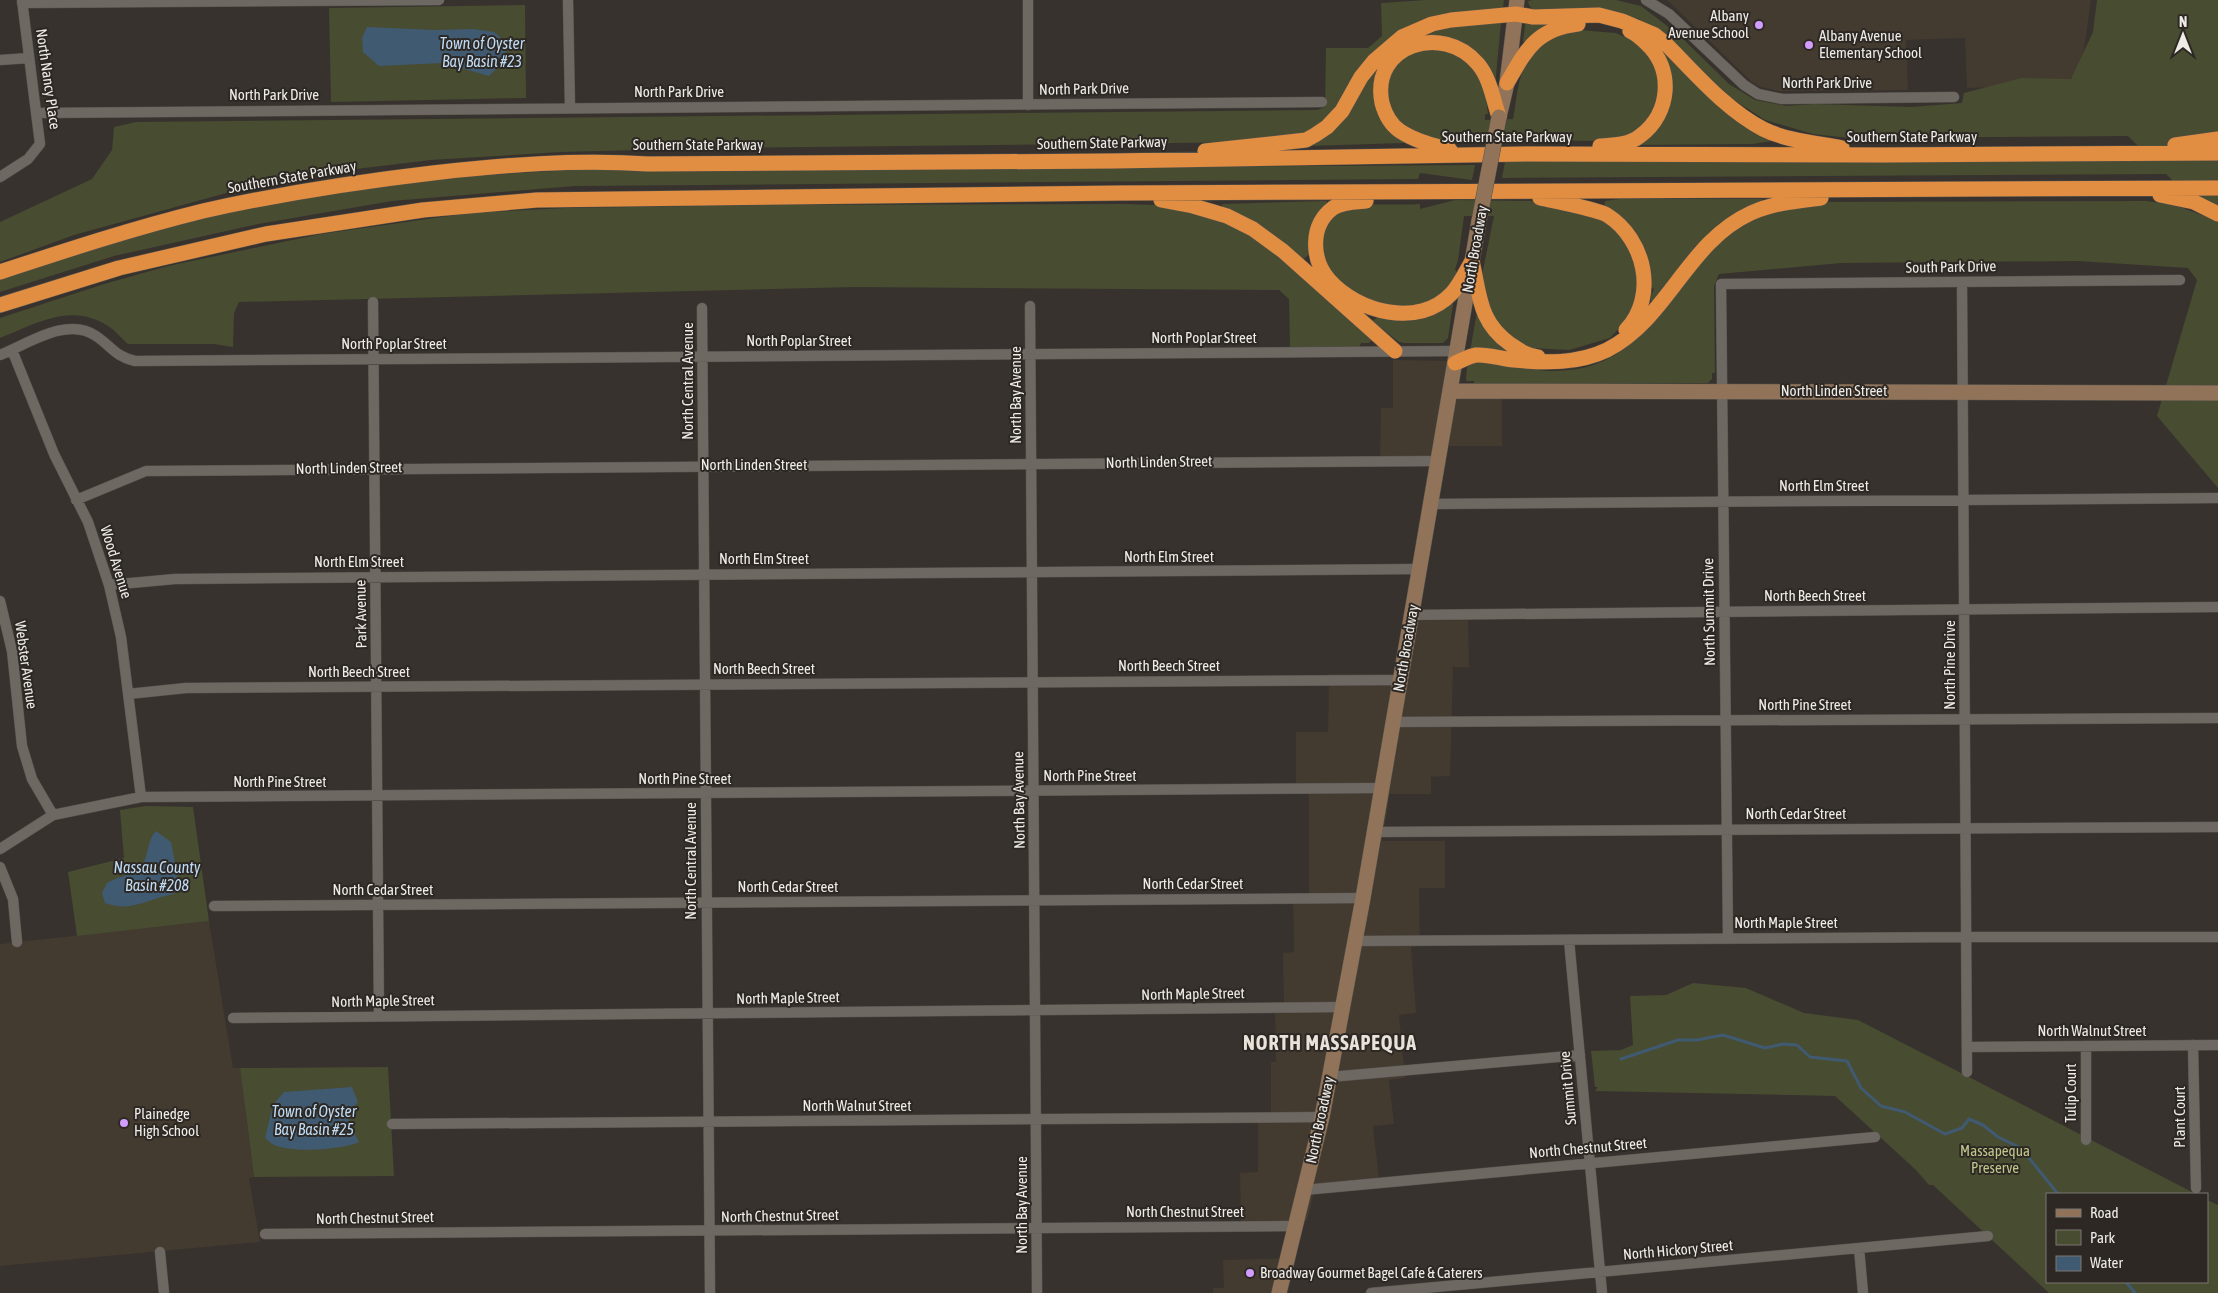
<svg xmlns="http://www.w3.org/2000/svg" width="2218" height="1293" font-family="'Asap Condensed',sans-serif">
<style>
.built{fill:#433a30}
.green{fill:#484c31}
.water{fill:#405a71}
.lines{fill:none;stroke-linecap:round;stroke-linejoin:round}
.stream{stroke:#405a71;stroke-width:3}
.street-casing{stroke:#54514c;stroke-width:11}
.secondary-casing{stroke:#54514c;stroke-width:16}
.highway-casing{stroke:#54514c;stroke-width:16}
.street{stroke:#6e6862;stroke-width:10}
.secondary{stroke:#907358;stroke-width:15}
.highway{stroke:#e18e42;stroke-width:15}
.secondary-bridge-casing{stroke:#54514c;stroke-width:16;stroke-linecap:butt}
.secondary-bridge{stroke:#907358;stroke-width:15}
.poi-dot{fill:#d19dfe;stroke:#2d2823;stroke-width:2}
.labels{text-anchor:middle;stroke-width:4;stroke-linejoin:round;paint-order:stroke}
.poi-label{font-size:15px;fill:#efece8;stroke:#2d2823;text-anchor:start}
.street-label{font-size:15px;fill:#efece8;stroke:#2d2823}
.park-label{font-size:15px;fill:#bfc78b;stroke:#2d2823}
.water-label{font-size:16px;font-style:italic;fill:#bfdcf6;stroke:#2d2823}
.district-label{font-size:20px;font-weight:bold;letter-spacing:1px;fill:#e8e2db;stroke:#2d2823}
</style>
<rect width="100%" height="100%" fill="#37322d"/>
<path class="built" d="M1667 0H2091L2079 84 1967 88 1965 38 1906 40 1908 90 1778 91 1761 87 1752 82Z
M1393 360 1458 361V395H1502V446H1448L1445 460H1380L1381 408H1393Z
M1468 620 1469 667H1453L1450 776 1431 777V794H1390L1382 841H1445V888H1419L1420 946 1411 947 1416 1013 1399 1015 1405 1078 1389 1080 1394 1124 1373 1126 1379 1179 1316 1184 1307 1221 1241 1223 1240 1173 1258 1172V1114H1271V1062H1276L1275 1004H1284L1283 953 1294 952 1293 894H1309V786H1296V732H1328L1329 674 1406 675 1416 621Z
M209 921 233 1068H240L254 1177 249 1178 260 1242 0 1266V944Z
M1296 1258 1288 1293H1213V1288H1224L1223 1260Z"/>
<path class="green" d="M1426 0H1504L1503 8 1407 30 1336 113 1319 128 1291 140 1264 142 718 148 561 152 431 160 356 169 241 189 74 235 0 262V222L92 179 112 150 114 127 136 122 1317 110 1325 107 1326 48H1368L1382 36 1381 3Z
M1533 0H1616L1641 6 1679 35 1729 84 1755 100 1786 106 1815 104 1911 107 1962 103 1964 93 2021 78 2071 79 2093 32 2097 0H2218V488L2157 416 2197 280 2188 268 2078 261 1841 263 1719 274 1714 286 1715 373H1712V379L1708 383 1474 385V381H1466L1467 367C1484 351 1526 370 1547 371 1564 371 1580 370 1596 364 1658 342 1680 267 1731 229 1753 214 1780 208 1805 202L2146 201 2175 205 2212 219 2166 174 1502 178 1505 162 2150 158 2128 136 1849 138 1813 134 1765 120 1731 98 1673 42 1639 19 1602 11 1533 10 1529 5 1528 1Z
M525 5 526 98 331 102 329 8Z
M1526 17 1577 19 1526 44 1523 41Z
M1455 22H1501L1495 86C1491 74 1486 62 1476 53 1445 25 1393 32 1379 73 1376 81 1374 91 1375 100 1378 120 1400 127 1404 143L1308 146V142C1347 128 1354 88 1380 59 1399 37 1428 27 1455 22Z
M1579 30 1616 33 1646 47 1661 71V99L1647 124 1626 136 1597 141 1434 139 1414 133 1394 117 1385 96 1388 74 1400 56 1421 46 1448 47 1475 64 1484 80 1488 114H1485V120L1513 119C1518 92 1519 51 1549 37 1558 33 1569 32 1579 30Z
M1657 45 1772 137V141L1753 144 1636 145 1660 123Z
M1475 165 1472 180 1420 173 1418 179 575 186 392 201 258 224 114 256 0 292V280C60 258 122 238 184 223 252 206 322 194 392 185 452 176 515 173 576 170Z
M1619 199H1762L1765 202 1656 302 1649 300 1654 289 1650 287 1604 207 1605 201Z
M1455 200 1536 201 1606 218 1632 249 1641 283 1632 314 1610 338 1569 350 1530 348 1502 332 1485 306 1481 280 1494 216H1464L1458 260 1455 269 1457 273C1451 285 1444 298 1430 304 1390 321 1320 289 1320 241 1320 230 1324 219 1334 212 1349 201 1399 206 1420 204V209Z
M1326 201 1329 205 1312 252 1300 262 1223 209 1222 204Z
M1127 204 1179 206 1227 220 1278 250 1372 340 1369 343H1361L1359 348 1290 349 1289 299 1279 290 855 287 239 302 234 313 233 347 214 344H128C122 339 115 330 108 326 70 302 36 324 0 338V318L104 284 168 266 321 234 470 213 565 208 764 205Z
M1454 298 1448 338 1443 343H1404L1399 342 1372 321 1381 315Z
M1477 312 1498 339V345L1504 349 1503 352 1470 351Z
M146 806 193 807 209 921 77 936 68 872 124 858 120 810Z
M1693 983 1746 988 1804 1013 1858 1020 2196 1194H2047V1282H2207V1200L2218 1205V1293H2049L1933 1185H1929L1916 1170 1835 1096 1595 1091 1598 1087H1595L1591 1051 1621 1050 1633 1045 1630 996 1666 995Z
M388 1067 394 1176 254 1177 240 1068Z"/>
<path class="water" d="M367 27 434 30 473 29 494 32 509 45 501 64 489 76 443 63 379 66 363 52 362 38Z
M156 831 171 842 178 879 174 894C149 898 132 913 105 903L102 893 107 883C115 878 130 875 137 870 150 861 145 843 156 831Z
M352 1087 358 1102 347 1114 351 1127 359 1142C341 1150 293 1153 274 1145 271 1144 268 1140 265 1138L273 1105 284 1092Z"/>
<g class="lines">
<path class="stream" d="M1621 1059 1678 1040H1697L1723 1035 1765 1048 1783 1044 1797 1045 1810 1057 1847 1061 1861 1088 1881 1106 1905 1112 1945 1134 1962 1128 1969 1119 1983 1125 1998 1137 2021 1148 2058 1194
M2126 1282 2135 1293"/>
<defs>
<path id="street" d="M568 0 570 108
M1028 0V105
M1646 0 1669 14 1744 85 1758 94 1782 99 1954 97
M22 3 439 0
M0 60 29 58
M37 113 1322 102
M0 177 28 159 40 144 22 0
M1962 282 1967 1072
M373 302 379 1016
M1030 306 1037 1293
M702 308 710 1293
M12 350 54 454 88 522 109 585 121 637 141 797
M0 355C28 344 67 316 96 336 111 346 116 357 135 361L1457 351
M76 500 146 471 1438 461
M1431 504 2218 498
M109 585 175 579 1419 569
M0 601 12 651 22 746 32 779 53 815
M1411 615 2218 607
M128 694 186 688 1400 680
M1393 722 2218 718
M1374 832 2218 827
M0 849 53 815 141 797 1381 788
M0 867 13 899 17 942
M214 906 1363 898
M1728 939 1721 284 2180 280
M1569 940 1602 1293
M1355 941 1966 937H2218
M233 1018 1343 1007
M2193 1045 2196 1188
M2086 1046V1140
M1967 1047 2218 1045
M1330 1077 1580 1055
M392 1124 1322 1117
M1304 1190 1875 1137
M265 1234 1295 1226
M1859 1248 1863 1293
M160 1252 164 1293
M1371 1293 1988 1236"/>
<path id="secondary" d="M1499 117 1507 83 1517 0
M1450 391 2218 393
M1279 1293 1322 1117 1363 898 1479 221"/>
<path id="highway" d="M1507 83C1526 50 1536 29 1578 24
M2175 145 2218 139
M1600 146C1613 145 1629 145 1640 136 1671 113 1674 69 1646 43 1641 38 1637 34 1630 31
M1450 150C1433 145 1415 141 1400 131 1391 125 1385 114 1382 103 1370 45 1443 22 1478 64 1490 78 1493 99 1499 117
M1205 151 1306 140 1315 135 1327 127 1342 111 1361 77 1374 61 1402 37 1432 24 1451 20 1516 14 1533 17 1599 15 1622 21 1655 35 1665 43C1695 73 1725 109 1763 129 1787 141 1817 143 1842 148
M2160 195 2194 202 2218 214
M1540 198C1554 201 1596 209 1607 215 1645 239 1658 296 1626 330
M1161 200 1193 206 1227 216 1253 229 1283 251 1395 351
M1366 201C1356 202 1342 202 1333 208 1310 225 1311 259 1329 280 1357 312 1419 329 1452 293 1460 284 1466 271 1472 261
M1472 261C1480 296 1479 322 1510 344 1519 350 1527 356 1538 357
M0 272C67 250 134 228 203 211 279 194 356 182 433 173 504 165 577 159 648 164L1113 161 1526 154 1883 155 2218 153
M0 305 119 268 266 234 423 210 537 200 1122 193 2218 188
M1455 363C1461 361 1469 356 1476 355 1488 354 1502 359 1514 360 1545 363 1578 364 1607 350 1668 319 1687 242 1751 213 1773 203 1797 201 1821 198"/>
</defs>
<use href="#street" class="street-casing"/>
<use href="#secondary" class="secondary-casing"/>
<use href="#highway" class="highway-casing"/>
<use href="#street" class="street"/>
<use href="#secondary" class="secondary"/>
<use href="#highway" class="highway"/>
<defs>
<path id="secondary-bridge" d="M1479 221 1499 117"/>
</defs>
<use href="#secondary-bridge" class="secondary-bridge-casing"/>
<use href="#secondary-bridge" class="secondary-bridge"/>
</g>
<g class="poi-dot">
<circle cx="1759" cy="25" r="5"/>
<circle cx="1809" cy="45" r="5"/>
<circle cx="124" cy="1123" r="5"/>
<circle cx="1250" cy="1273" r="5"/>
</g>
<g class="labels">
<g class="poi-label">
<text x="1749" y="21" text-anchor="end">Albany<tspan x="1749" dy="17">Avenue School</tspan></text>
<text x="1819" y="41">Albany Avenue<tspan x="1819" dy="17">Elementary School</tspan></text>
<text x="134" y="1119">Plainedge<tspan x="134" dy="17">High School</tspan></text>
<text x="1260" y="1278">Broadway Gourmet Bagel Cafe &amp; Caterers</text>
</g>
<g class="street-label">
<text transform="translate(48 79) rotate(82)" y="5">North Nancy Place</text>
<text x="1827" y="88">North Park Drive</text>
<text transform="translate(1084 89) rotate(-1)" y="5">North Park Drive</text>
<text x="679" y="97">North Park Drive</text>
<text x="274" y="100">North Park Drive</text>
<text x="1507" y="142">Southern State Parkway</text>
<text x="1912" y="142">Southern State Parkway</text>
<text transform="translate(1102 143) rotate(-1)" y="5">Southern State Parkway</text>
<text x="698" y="150">Southern State Parkway</text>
<text transform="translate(292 177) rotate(-10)" y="5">Southern State Parkway</text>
<text transform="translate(1475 249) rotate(-80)" y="5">North Broadway</text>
<text transform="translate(1951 267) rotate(-1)" y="5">South Park Drive</text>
<text x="1204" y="343">North Poplar Street</text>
<text x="799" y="346">North Poplar Street</text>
<text x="394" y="349">North Poplar Street</text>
<text transform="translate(688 381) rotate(-90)" y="5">North Central Avenue</text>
<text x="1834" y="396">North Linden Street</text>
<text transform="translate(1016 395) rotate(-90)" y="5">North Bay Avenue</text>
<text transform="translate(1159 462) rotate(-1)" y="5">North Linden Street</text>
<text x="754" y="470">North Linden Street</text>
<text transform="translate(349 468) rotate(-1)" y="5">North Linden Street</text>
<text x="1824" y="491">North Elm Street</text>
<text x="1169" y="562">North Elm Street</text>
<text x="764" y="564">North Elm Street</text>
<text transform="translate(116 562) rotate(73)" y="5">Wood Avenue</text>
<text x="359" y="567">North Elm Street</text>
<text x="1815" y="601">North Beech Street</text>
<text transform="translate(1709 612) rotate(-91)" y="5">North Summit Drive</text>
<text transform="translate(361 614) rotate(-91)" y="5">Park Avenue</text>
<text transform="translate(1406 648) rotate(-80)" y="5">North Broadway</text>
<text transform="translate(26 665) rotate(82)" y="5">Webster Avenue</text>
<text transform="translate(1950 665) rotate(-90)" y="5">North Pine Drive</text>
<text x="1169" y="671">North Beech Street</text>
<text x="764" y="674">North Beech Street</text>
<text x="359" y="677">North Beech Street</text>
<text x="1805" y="710">North Pine Street</text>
<text x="1090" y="781">North Pine Street</text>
<text x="685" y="784">North Pine Street</text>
<text x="280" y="787">North Pine Street</text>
<text transform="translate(1019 800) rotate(-91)" y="5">North Bay Avenue</text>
<text x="1796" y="819">North Cedar Street</text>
<text transform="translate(691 861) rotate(-90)" y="5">North Central Avenue</text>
<text x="1193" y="889">North Cedar Street</text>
<text x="788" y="892">North Cedar Street</text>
<text x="383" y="895">North Cedar Street</text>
<text x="1786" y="928">North Maple Street</text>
<text transform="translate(1193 994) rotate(-1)" y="5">North Maple Street</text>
<text transform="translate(788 998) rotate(-1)" y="5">North Maple Street</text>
<text transform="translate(383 1001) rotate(-1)" y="5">North Maple Street</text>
<text x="2092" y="1036">North Walnut Street</text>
<text transform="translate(1568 1088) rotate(-95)" y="5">Summit Drive</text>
<text transform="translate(2071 1093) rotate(-90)" y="5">Tulip Court</text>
<text x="857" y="1111">North Walnut Street</text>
<text transform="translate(2180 1117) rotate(-90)" y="5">Plant Court</text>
<text transform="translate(1320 1120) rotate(-78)" y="5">North Broadway</text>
<text transform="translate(1588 1148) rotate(-5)" y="5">North Chestnut Street</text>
<text transform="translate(1022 1205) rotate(-90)" y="5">North Bay Avenue</text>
<text x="1185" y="1217">North Chestnut Street</text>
<text transform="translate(780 1216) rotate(-1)" y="5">North Chestnut Street</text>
<text transform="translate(375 1218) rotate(-1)" y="5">North Chestnut Street</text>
<text transform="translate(1678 1250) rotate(-5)" y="5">North Hickory Street</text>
</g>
<g class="park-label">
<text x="1995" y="1156">Massapequa<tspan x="1995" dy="17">Preserve</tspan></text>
</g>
<g class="water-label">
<text x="482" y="49">Town of Oyster<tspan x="482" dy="18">Bay Basin #23</tspan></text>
<text x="157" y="873">Nassau County<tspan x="157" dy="18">Basin #208</tspan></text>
<text x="314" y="1117">Town of Oyster<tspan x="314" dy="18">Bay Basin #25</tspan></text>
</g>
<g class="district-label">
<text x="1330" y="1050">NORTH MASSAPEQUA</text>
</g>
</g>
<rect x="2046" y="1193" width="162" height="90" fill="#2d2823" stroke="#7b7672"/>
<rect x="2056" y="1209" width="25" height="8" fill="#907358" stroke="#7b7672"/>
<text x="2090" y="1218" font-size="15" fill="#efece8">Road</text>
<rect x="2056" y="1230" width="25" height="15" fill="#484c31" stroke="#7b7672"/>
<text x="2090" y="1243" font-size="15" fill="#efece8">Park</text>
<rect x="2056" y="1256" width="25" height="15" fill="#405a71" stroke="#7b7672"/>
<text x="2090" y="1268" font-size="15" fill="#efece8">Water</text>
<g transform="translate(2183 35)" stroke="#2d2823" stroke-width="4" paint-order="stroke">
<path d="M0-4L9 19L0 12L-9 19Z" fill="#efece8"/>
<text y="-8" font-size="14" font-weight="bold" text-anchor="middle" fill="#efece8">N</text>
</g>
</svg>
